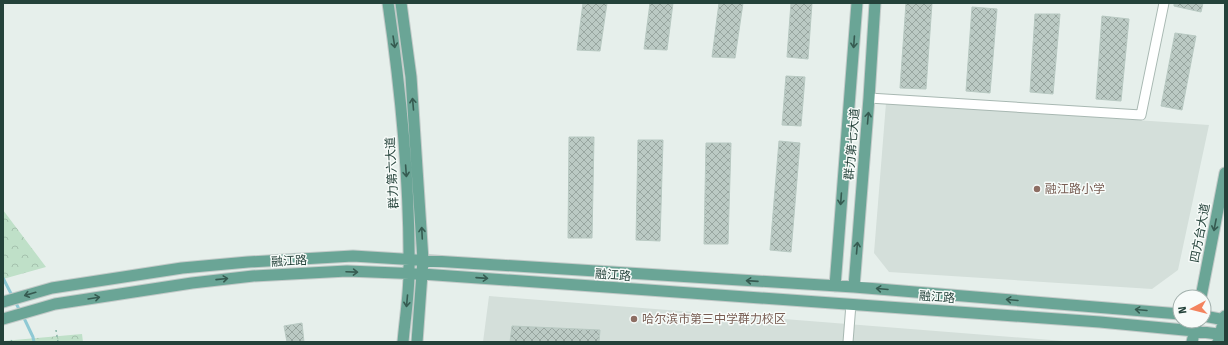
<svg xmlns="http://www.w3.org/2000/svg" width="1228" height="345" font-family="'Fira Sans','Noto Sans SC',sans-serif">
<style>
.built{fill:#d4dfda}
.park{fill:url(#park-crowns)}
.lines{fill:none;stroke-linecap:round;stroke-linejoin:round}
.stream{stroke:#8ec9d4;stroke-width:3}
.building{fill:url(#building-cross-hatch);stroke:#b8c9c2}
.minor-casing{stroke:#a8b8b2;stroke-width:11}
.major-casing{stroke:#c2cac8;stroke-width:13}
.path{stroke:#86b3a5;stroke-width:1.5;stroke-dasharray:2 3;stroke-linecap:butt}
.minor{stroke:#fff;stroke-width:9}
.major{stroke:#6aa596;stroke-width:11}
.oneway{stroke:#365b51}
.education-dot{fill:#8d6e63;stroke:#f7fbf9;stroke-width:1.5}
.labels{text-anchor:middle;stroke-width:3;stroke-linejoin:round;paint-order:stroke}
.street-label{font-size:12px;fill:#24423a;stroke:#f7fbf9}
.education-label{font-size:12px;fill:#785e54;stroke:#f7fbf9;text-anchor:start}
</style>
<defs>
<pattern id="park-crowns" width="20" height="18" patternUnits="userSpaceOnUse"><rect width="20" height="18" fill="#bfe0c8"/><path d="M2 6a3 3 0 1 1 6 0M12 15a3 3 0 1 1 6 0" fill="none" stroke="#a4c1ad"/></pattern>
<pattern id="building-cross-hatch" width="8" height="8" patternUnits="userSpaceOnUse"><rect width="8" height="8" fill="#bbcac4"/><path d="M0 0l8 8M0 8l8-8" fill="none" stroke="#98a6a0"/></pattern>
</defs>
<rect width="100%" height="100%" fill="#e6efeb"/>
<path class="built" d="M886 103 1209 125 1178 270 1152 289 889 272 874 253Z
M489 296 1077 342H483Z"/>
<path class="park" d="M3 210 46 267 3 279Z
M82 334 83 342H3V341Z"/>
<g class="lines">
<path class="stream" d="M3 278 20 311
M23 316 33 337 34 342"/>
</g>
<path class="building" d="M583 3H607L600 51 577 50Z
M650 3H673L667 50 644 49Z
M719 3H743L735 58 712 57Z
M791 3H812L808 59 787 57Z
M906 3H932L926 89 900 88Z
M1174 3H1203L1201 12 1174 6Z
M972 7 997 9 990 93 966 91Z
M1035 14H1060L1053 94 1030 92Z
M1102 16 1129 19 1121 101 1096 99Z
M1175 33 1196 36 1182 110 1161 106Z
M786 76 805 77 801 126 782 125Z
M569 137H594L592 238H568Z
M638 140H663L660 241 636 240Z
M779 141 800 143 791 252 770 250Z
M706 143H731L728 244H704Z
M302 323 304 342H287L284 326Z
M512 326 600 330 599 342H510Z"/>
<g class="lines">
<defs>
<path id="minor" d="M869 98 1141 115 1164 3
M848 342 851 304"/>
<path id="major" d="M388 3C401 92 410 182 409 272 409 295 405 319 403 342
M401 3 411 77 423 260 417 342
M835 286 857 3
M854 287 869 98 875 3
M1201 297 1225 173
M3 302 52 288 182 268 248 262 353 256 854 287 1180 314
M1204 316 1225 320
M3 319 55 304 192 283 253 276 347 271 422 274 1100 322 1195 331 1225 335
M1192 342 1197 321
M1218 342 1225 316"/>
</defs>
<use href="#minor" class="minor-casing"/>
<use href="#major" class="major-casing"/>
<path class="path" d="M56 330 58 342
M11 342 12 339"/>
<use href="#minor" class="minor"/>
<use href="#major" class="major"/>
</g>
<defs><path id="oneway-shaft" d="M-6 0H5M1.5-3L5.5 0L1.5 3" fill="none" stroke-width="1.6" stroke-linecap="round" stroke-linejoin="round"/></defs>
<g class="oneway">
<use href="#oneway-shaft" transform="translate(394 42) rotate(81)"/>
<use href="#oneway-shaft" transform="translate(854 42) rotate(94)"/>
<use href="#oneway-shaft" transform="translate(413 104) rotate(-95)"/>
<use href="#oneway-shaft" transform="translate(868 118) rotate(-85)"/>
<use href="#oneway-shaft" transform="translate(406 171) rotate(86)"/>
<use href="#oneway-shaft" transform="translate(841 199) rotate(94)"/>
<use href="#oneway-shaft" transform="translate(1215 225) rotate(101)"/>
<use href="#oneway-shaft" transform="translate(422 233) rotate(-93)"/>
<use href="#oneway-shaft" transform="translate(857 248) rotate(-85)"/>
<use href="#oneway-shaft" transform="translate(352 272) rotate(2)"/>
<use href="#oneway-shaft" transform="translate(482 278) rotate(4)"/>
<use href="#oneway-shaft" transform="translate(222 279) rotate(-6)"/>
<use href="#oneway-shaft" transform="translate(752 281) rotate(-176)"/>
<use href="#oneway-shaft" transform="translate(882 289) rotate(-175)"/>
<use href="#oneway-shaft" transform="translate(30 294) rotate(164)"/>
<use href="#oneway-shaft" transform="translate(94 298) rotate(-9)"/>
<use href="#oneway-shaft" transform="translate(1012 300) rotate(-175)"/>
<use href="#oneway-shaft" transform="translate(407 301) rotate(95)"/>
<use href="#oneway-shaft" transform="translate(1141 310) rotate(-175)"/>
</g>
<g class="education-dot">
<circle cx="1037" cy="189" r="4"/>
<circle cx="634" cy="319" r="4"/>
</g>
<g class="labels">
<g class="street-label">
<text transform="translate(852 144) rotate(-85)" y="4">群力第七大道</text>
<text transform="translate(392 173) rotate(-93)" y="4">群力第六大道</text>
<text transform="translate(1200 233) rotate(-79)" y="4">四方台大道</text>
<text transform="translate(289 261) rotate(-3)" y="4">融江路</text>
<text transform="translate(613 275) rotate(4)" y="4">融江路</text>
<text transform="translate(937 297) rotate(4)" y="4">融江路</text>
</g>
<g class="education-label">
<text x="1045" y="193">融江路小学</text>
<text x="642" y="323">哈尔滨市第三中学群力校区</text>
</g>
</g>
<rect width="1228" height="345" fill="none" stroke="#24423a" stroke-width="8"/>
<g transform="translate(1192 309) rotate(263)"><circle r="19" fill="#f7fbf9" stroke="#a3b1ad"/>
<path d="M0-3L7 15L0 10L-7 15Z" fill="#f4845f"/>
<text y="-6" font-size="11" font-weight="bold" text-anchor="middle" fill="#24423a">N</text>
</g>
</svg>
